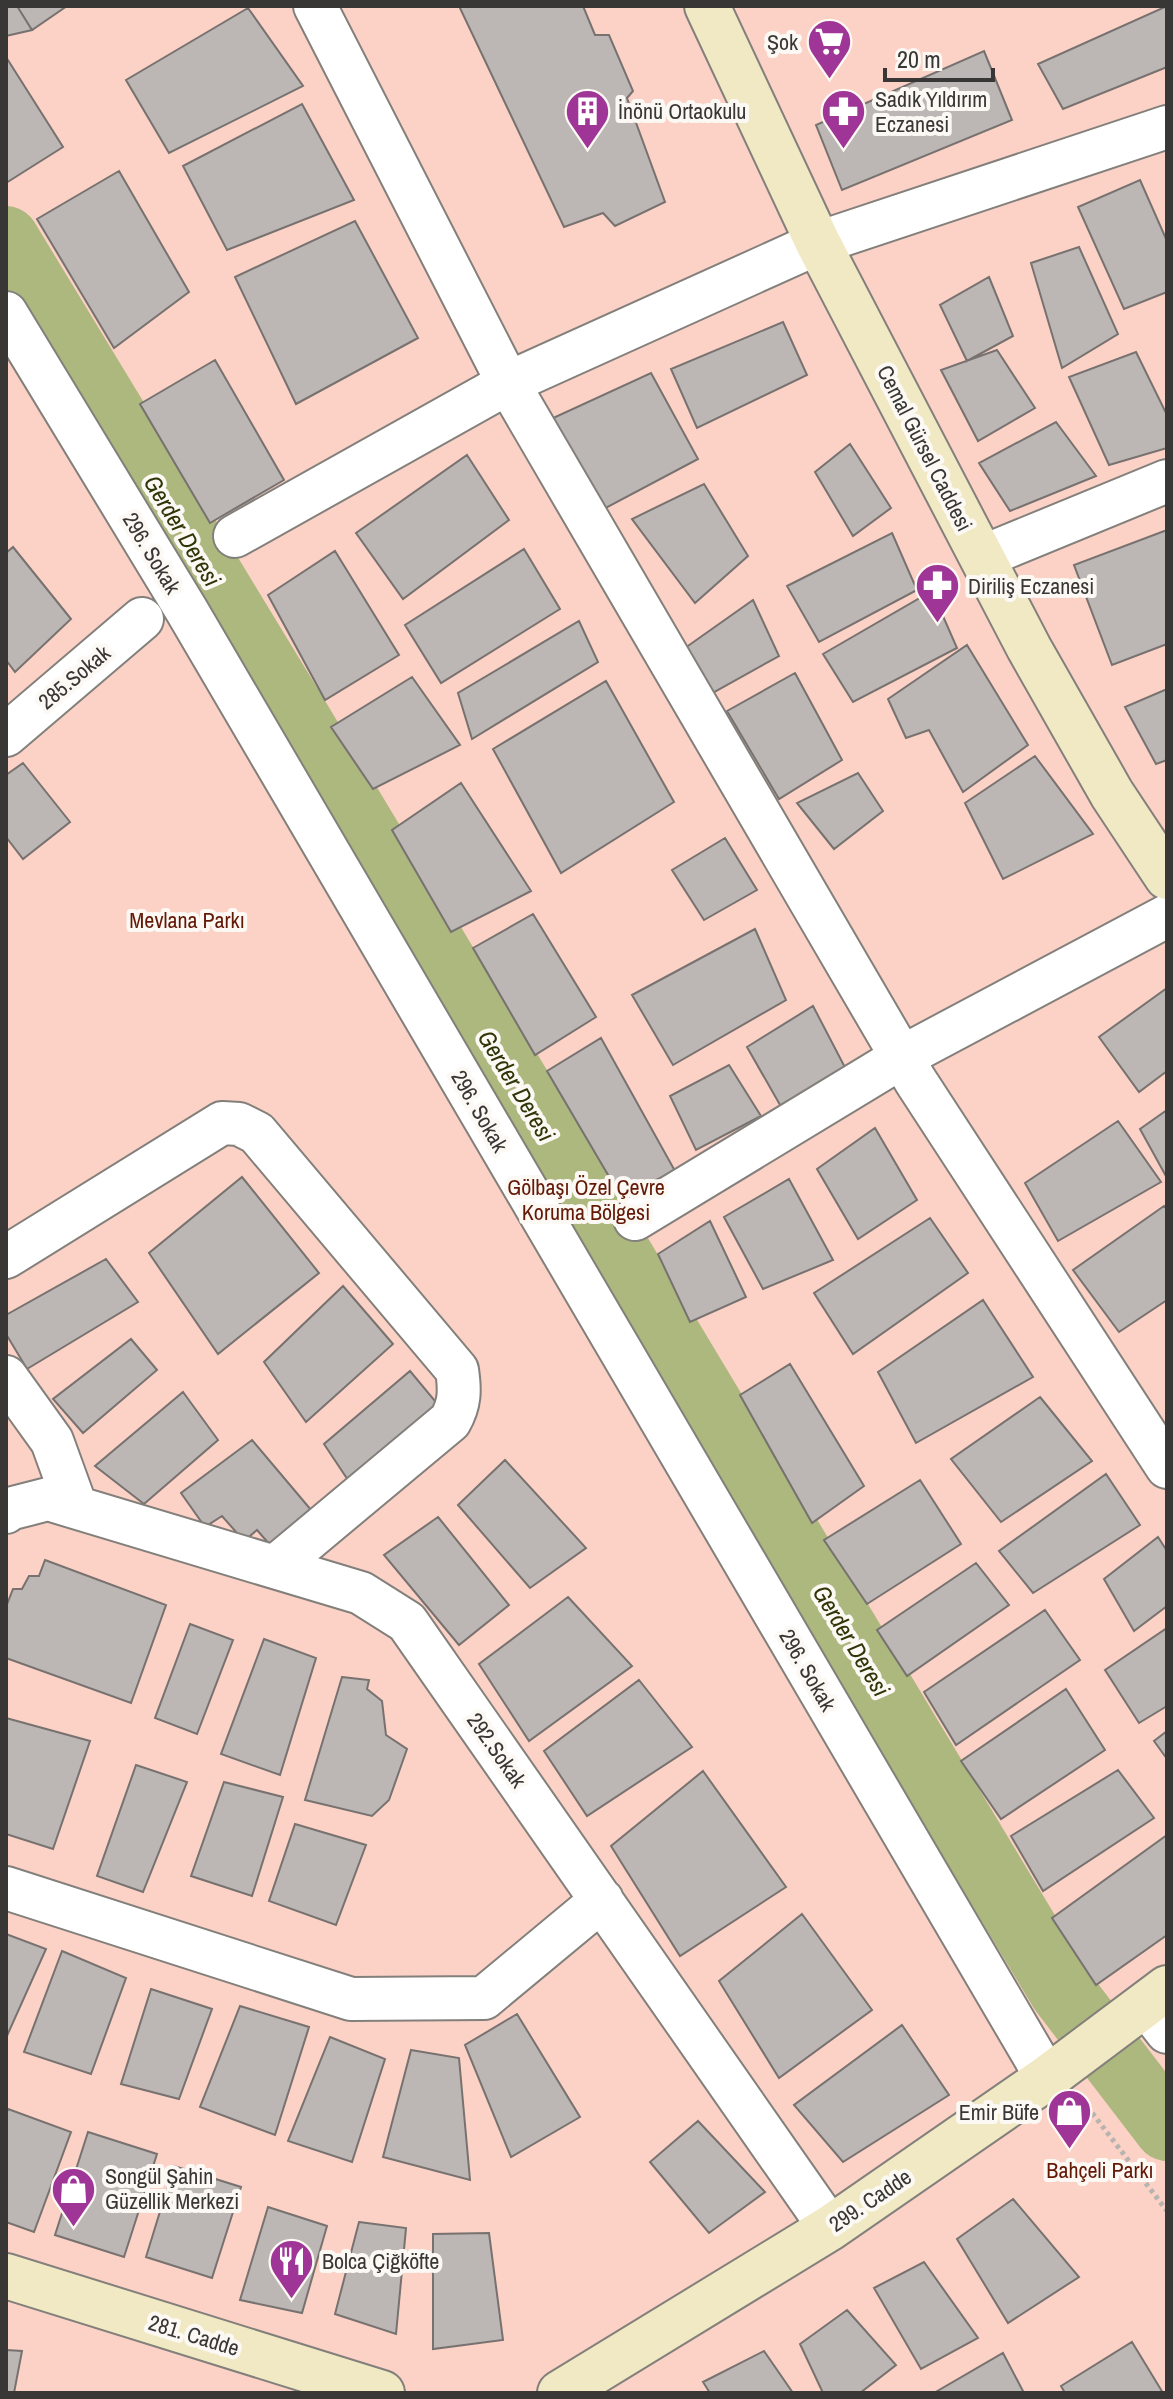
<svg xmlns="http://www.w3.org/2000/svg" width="1173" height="2399" font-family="'Archivo Narrow',sans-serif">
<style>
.green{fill:#fcd1c6}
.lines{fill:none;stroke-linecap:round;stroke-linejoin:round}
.river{stroke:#acb87d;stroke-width:66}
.building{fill:#bcb7b4;stroke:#77726f;stroke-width:2}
.street-casing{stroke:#83807c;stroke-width:46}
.secondary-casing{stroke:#83807c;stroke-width:48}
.path{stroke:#b7b4b0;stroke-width:5;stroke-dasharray:4 4;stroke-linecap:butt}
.street{stroke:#fff;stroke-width:42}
.secondary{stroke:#f1e9c3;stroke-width:44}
.labels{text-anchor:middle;stroke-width:8;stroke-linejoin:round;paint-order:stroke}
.poi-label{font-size:22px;fill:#383735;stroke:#fcf9f4;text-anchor:start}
.street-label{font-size:22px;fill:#383735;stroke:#fcf9f4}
.park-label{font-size:22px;fill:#641907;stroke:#fcf9f4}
.water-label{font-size:24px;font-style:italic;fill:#2e3507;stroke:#fcf9f4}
</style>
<rect width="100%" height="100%" fill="#fcf9f4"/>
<path class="green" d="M6 6H1167V2393H6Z"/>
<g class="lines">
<path class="river" d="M6 239 295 715 1062 1991 1167 2128"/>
</g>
<path class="building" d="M6 6H17L32 30 6 36Z
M17 6H67L32 30Z
M459 6H583L595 35H609L633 91 627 98 665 202 615 226 603 213 564 227Z
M1167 6V67L1063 109 1038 64Z
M248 8 303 86 169 153 126 80Z
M984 51 1012 120 842 190 816 125Z
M6 57 63 147 6 183Z
M302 104 354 200 227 250 183 166Z
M119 171 189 292 114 348 37 219Z
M1140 180 1167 241V292L1124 309 1078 207Z
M355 221 418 338 296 404 235 277Z
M1079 247 1118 334 1062 368 1031 263Z
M989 277 1013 336 967 361 940 305Z
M783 322 807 375 697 428 671 369Z
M997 350 1035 408 978 441 941 370Z
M1136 352 1167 415V448L1109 465 1069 377Z
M215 360 284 480 210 523 140 404Z
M651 373 698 459 598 512 551 419Z
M1056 422 1096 476 1010 511 979 463Z
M850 444 891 508 853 536 815 472Z
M467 455 509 520 403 599 356 533Z
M704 484 748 556 695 603 632 519Z
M1167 530V644L1112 665 1074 565Z
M892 533 917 590 819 642 787 586Z
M13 547 71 619 15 672 6 660V553Z
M524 549 560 609 441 683 405 625Z
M335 551 399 655 325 700 268 595Z
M932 591 957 648 853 702 823 654Z
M753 600 779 656 707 696 685 648Z
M579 621 598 662 472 739 458 693Z
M967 645 1028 745 963 792 929 730 906 738 888 699Z
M795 673 842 760 779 799 727 711Z
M412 677 460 745 373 789 331 727Z
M606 681 674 802 561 873 493 749Z
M1167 689V760L1156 764 1125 707Z
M1035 756 1093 834 1003 879 965 803Z
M23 763 70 822 23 859 6 837V775Z
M858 773 883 811 834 849 797 803Z
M461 783 531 891 451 932 392 830Z
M725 838 757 890 704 920 672 870Z
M533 914 596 1017 535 1055 473 948Z
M755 929 786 1000 673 1065 632 995Z
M1167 988V1071L1139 1092 1099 1037Z
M813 1006 850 1077 784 1112 747 1047Z
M601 1038 675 1171 621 1197 547 1071Z
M729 1065 761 1116 696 1150 670 1096Z
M1167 1110V1178L1140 1129Z
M1118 1121 1161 1182 1058 1241 1025 1183Z
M875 1128 917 1200 858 1239 817 1169Z
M242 1177 319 1273 218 1354 149 1253Z
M789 1179 833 1260 763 1289 724 1217Z
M1164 1206 1167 1209V1300L1119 1332 1073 1270Z
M930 1218 968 1273 853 1354 814 1293Z
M710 1221 746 1297 690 1322 658 1254Z
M106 1259 138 1302 27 1369 6 1334V1315Z
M343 1286 393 1344 306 1422 264 1362Z
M983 1300 1033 1377 916 1443 878 1372Z
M131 1339 157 1370 83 1433 53 1399Z
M790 1364 864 1486 812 1523 740 1395Z
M410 1371 445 1413 354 1489 324 1444Z
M183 1392 218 1440 144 1504 95 1466Z
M1040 1397 1092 1461 1001 1522 951 1459Z
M252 1440 317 1517 277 1553 257 1530 244 1541 222 1516 205 1527 181 1493Z
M505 1460 586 1548 530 1588 458 1505Z
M1106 1474 1140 1525 1033 1593 999 1551Z
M920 1480 961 1544 867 1604 824 1540Z
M438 1517 509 1605 459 1645 384 1555Z
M1158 1537 1167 1551V1606L1134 1631 1104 1579Z
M45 1560 166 1605 131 1703 6 1658V1607L13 1589H22L29 1576H39Z
M976 1563 1009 1605 907 1676 877 1630Z
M568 1597 632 1666 529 1741 479 1664Z
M1045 1610 1080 1660 956 1745 924 1692Z
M190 1624 233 1640 197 1734 155 1718Z
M1167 1628V1706L1139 1723 1105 1670Z
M264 1639 316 1658 280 1775 221 1754Z
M342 1677 369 1680 367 1689 382 1701 386 1735 407 1749 389 1800 372 1816 305 1800Z
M639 1680 692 1747 587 1816 544 1751Z
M1066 1689 1105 1750 1001 1819 961 1761Z
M6 1718 90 1741 53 1849 6 1834Z
M1167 1731V1759L1154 1741Z
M136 1765 187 1782 143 1892 97 1876Z
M1118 1770 1154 1818 1043 1891 1011 1836Z
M703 1771 786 1887 680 1956 611 1846Z
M224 1782 283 1797 252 1896 191 1876Z
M295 1824 366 1845 336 1925 269 1901Z
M1167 1835V1935L1096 1985 1052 1918Z
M802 1914 872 2010 779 2078 719 1981Z
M6 1934 46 1949 6 2038Z
M62 1951 126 1978 91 2074 24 2052Z
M151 1989 212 2009 179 2099 121 2084Z
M240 2006 309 2027 275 2135 200 2107Z
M517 2014 580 2117 511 2157 465 2045Z
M902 2025 949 2095 843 2162 794 2105Z
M330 2037 385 2059 352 2162 288 2141Z
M411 2050 459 2058 470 2180 383 2157Z
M8 2109 71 2132 34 2232 6 2222V2115Z
M698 2121 765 2192 709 2233 650 2162Z
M88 2132 157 2154 124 2257 55 2235Z
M174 2166 241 2187 212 2278 146 2257Z
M1013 2199 1079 2277 1008 2323 957 2239Z
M268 2207 327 2226 302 2313 240 2300Z
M359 2222 406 2228 396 2334 335 2314Z
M489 2233 503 2340 433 2349V2234Z
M924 2262 978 2338 921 2369 874 2288Z
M847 2310 896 2365 860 2393H823L800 2344Z
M1132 2342 1163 2393H1065L1061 2386Z
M6 2350 22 2351 14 2393H6Z
M764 2351 793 2393H710L703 2382Z
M1003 2353 1024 2393H934Z"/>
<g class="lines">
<defs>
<path id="street" d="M315 6 508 383 915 1080 1167 1467
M6 313 187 611 1047 2078
M235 536 508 383 818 243 1167 127
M982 557 1167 481
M6 735 142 619
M635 1219 902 1057 1167 916
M6 1257 222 1123 239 1124 257 1133 457 1370C460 1390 460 1404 450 1421L275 1567
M6 1377 52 1441 76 1507
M6 1512 9 1509 48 1499 361 1593 407 1622 830 2228
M6 1888 351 1999 484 1998 602 1900
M1145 2004 1167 2032"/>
<path id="secondary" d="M707 6 818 243 1029 648 1112 794 1167 877
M6 2276 382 2393
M560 2393 830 2228 1047 2078 1167 1988"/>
</defs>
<use href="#street" class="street-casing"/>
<use href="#secondary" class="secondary-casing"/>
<path class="path" d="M1080 2103 1093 2114 1167 2211"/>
<use href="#street" class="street"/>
<use href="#secondary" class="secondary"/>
</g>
<defs>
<symbol id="supermarket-pin" viewBox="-11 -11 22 30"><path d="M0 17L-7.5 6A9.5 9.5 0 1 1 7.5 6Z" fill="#9f3597" stroke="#fcf9f4"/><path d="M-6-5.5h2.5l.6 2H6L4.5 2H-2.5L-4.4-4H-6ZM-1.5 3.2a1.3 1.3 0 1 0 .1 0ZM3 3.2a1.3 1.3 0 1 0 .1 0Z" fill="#fff"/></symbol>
<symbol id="building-pin" viewBox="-11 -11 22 30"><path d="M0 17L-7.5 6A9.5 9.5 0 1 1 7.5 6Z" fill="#9f3597" stroke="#fcf9f4"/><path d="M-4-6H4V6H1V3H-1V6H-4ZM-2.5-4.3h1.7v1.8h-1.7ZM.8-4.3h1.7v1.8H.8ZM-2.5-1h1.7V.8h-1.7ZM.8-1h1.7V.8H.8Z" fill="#fff"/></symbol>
<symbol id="pharmacy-pin" viewBox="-11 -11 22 30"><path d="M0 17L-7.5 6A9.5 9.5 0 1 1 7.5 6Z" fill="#9f3597" stroke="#fcf9f4"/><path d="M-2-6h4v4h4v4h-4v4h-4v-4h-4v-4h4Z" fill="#fff"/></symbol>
<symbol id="shop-pin" viewBox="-11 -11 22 30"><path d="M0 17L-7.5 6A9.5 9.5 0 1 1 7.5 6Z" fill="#9f3597" stroke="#fcf9f4"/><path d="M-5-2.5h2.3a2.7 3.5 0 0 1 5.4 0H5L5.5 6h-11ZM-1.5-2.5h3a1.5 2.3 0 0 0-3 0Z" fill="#fff"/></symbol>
<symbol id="restaurant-pin" viewBox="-11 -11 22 30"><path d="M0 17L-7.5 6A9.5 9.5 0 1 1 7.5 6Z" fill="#9f3597" stroke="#fcf9f4"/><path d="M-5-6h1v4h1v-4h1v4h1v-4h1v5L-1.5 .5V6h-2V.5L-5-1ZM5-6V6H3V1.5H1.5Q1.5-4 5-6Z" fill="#fff"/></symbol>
</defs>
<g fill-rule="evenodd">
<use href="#supermarket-pin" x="804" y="16" width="51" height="69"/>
<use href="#building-pin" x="562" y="86" width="51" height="69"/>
<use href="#pharmacy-pin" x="818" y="86" width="51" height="69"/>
<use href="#pharmacy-pin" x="912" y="560" width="51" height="69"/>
<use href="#shop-pin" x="1044" y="2086" width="51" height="69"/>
<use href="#shop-pin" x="48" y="2164" width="51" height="69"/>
<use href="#restaurant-pin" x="266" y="2236" width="51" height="69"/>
</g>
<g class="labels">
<g class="poi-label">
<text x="798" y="50" text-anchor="end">Şok</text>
<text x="875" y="107">Sadık Yıldırım<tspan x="875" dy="25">Eczanesi</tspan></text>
<text x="618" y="119">İnönü Ortaokulu</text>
<text x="968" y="594">Diriliş Eczanesi</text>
<text x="1039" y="2120" text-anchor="end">Emir Büfe</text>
<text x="105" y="2184">Songül Şahin<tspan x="105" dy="25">Güzellik Merkezi</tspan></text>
<text x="322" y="2269">Bolca Çiğköfte</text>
</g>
<g class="street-label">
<text transform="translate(925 448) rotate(63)" y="8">Cemal Gürsel Caddesi</text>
<text transform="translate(152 553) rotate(59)" y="8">296. Sokak</text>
<text transform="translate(74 677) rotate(-40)" y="8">285.Sokak</text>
<text transform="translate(480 1111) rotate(60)" y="8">296. Sokak</text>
<text transform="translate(808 1670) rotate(60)" y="8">296. Sokak</text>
<text transform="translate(497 1750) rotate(55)" y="8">292.Sokak</text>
<text transform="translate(870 2200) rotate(-34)" y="8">299. Cadde</text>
<text transform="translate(194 2335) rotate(17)" y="8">281. Cadde</text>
</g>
<g class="park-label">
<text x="187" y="928">Mevlana Parkı</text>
<text x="586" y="1195">Gölbaşı Özel Çevre<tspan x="586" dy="25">Koruma Bölgesi</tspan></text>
<text x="1100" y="2178">Bahçeli Parkı</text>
</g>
<g class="water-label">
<text transform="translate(182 531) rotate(59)" y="8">Gerder Deresi</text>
<text transform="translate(516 1086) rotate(59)" y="8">Gerder Deresi</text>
<text transform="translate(851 1641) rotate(59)" y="8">Gerder Deresi</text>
</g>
</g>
<rect width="1173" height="2399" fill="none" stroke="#383735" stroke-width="16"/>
<path d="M885 68v12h108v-12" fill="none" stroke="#383735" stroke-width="4"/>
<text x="897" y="68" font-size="24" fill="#383735" stroke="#fcf9f4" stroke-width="6" paint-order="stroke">20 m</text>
</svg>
